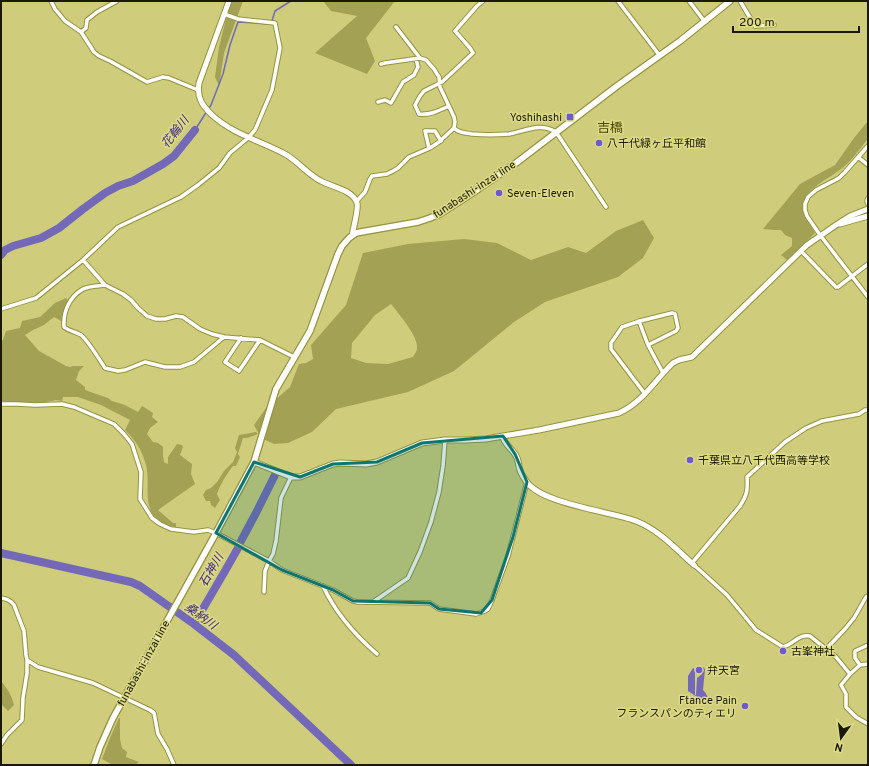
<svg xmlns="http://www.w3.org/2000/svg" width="869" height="766" font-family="Overpass,'Noto Sans JP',sans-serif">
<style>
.green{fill:#a3a154;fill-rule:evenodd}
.water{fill:#7369b8}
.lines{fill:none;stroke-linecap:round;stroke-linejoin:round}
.stream{stroke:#7369b8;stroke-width:1.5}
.river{stroke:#7369b8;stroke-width:8}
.street-casing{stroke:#959340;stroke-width:5.5}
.secondary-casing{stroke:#959340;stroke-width:7}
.primary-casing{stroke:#959340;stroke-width:8}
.street{stroke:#fff;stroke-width:3.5}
.secondary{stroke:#fff;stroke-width:5}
.primary{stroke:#fff;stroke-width:5.5}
.marked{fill:#0f766e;fill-opacity:0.2;stroke:#0f766e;stroke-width:3;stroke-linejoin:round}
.poi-dot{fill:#6f59d3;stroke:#dcda87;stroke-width:1.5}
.labels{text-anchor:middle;stroke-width:3;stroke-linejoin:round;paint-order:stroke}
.poi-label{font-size:11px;fill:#1a1801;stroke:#dcda87;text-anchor:start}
.street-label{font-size:11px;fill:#1a1801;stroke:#dcda87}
.water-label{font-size:12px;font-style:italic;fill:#3e2887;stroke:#dcda87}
.quarter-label{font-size:13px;fill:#484500;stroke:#dcda87}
</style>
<rect width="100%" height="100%" fill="#cfcd7b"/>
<path class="green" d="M232 1H243L224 53 219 86 215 77 219 47 229 7Z
M323 1H395L366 38 375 61 367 74 315 53 357 16 331 11Z
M868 121V139C861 147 850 163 841 169 829 179 799 191 803 211 805 218 811 226 815 233L787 260 781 255 792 246V238L785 235 781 230H775L763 229 800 184 835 165 854 138Z
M643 220 654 238 643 258 618 277 545 302 514 322 454 371 408 392 336 409 312 432 288 443 274 444 261 438 254 425 266 408 290 387 299 364 306 363 313 359 311 345 346 305 363 253 408 244 464 239 497 243 531 260 568 247 586 253 616 231ZM391 304C398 313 419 337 417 348 417 351 414 355 413 357L388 364 366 363 351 358 352 343 375 315Z
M66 298 70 303 66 319 61 321 54 317 44 325 33 330 25 335 39 351 66 366 70 367 73 366H84L79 371 76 380 85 387V390L108 398 112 401 125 405 138 412 142 406 147 409 153 413 152 417 158 422 150 428 147 434 153 442 158 443 163 447V456L164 462 168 464V457L177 444 182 445 183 447 180 455 192 464 191 474 195 484 158 510 173 523H176V527C170 527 164 525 159 521 141 507 151 484 146 465 142 450 136 441 125 430L130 420 101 405 78 397H63L62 401 56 400 46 402 27 403 1 401V341L3 340 6 331 20 328 22 321 40 317 55 303Z
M256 432 258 434 247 438H243L238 454 240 457 236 466H233C226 475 221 483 217 494L220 500 215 508 211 505 210 501H206L203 495 206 490 211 488 217 482 224 471 233 462 237 452 235 448 239 435Z
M1 681C7 688 12 696 14 705L8 711 1 704Z
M119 718H120V739L122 748 127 752 126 757 139 762 135 765H113L102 759 110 738Z"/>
<path class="water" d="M703 667 705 669 703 690C707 694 709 698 706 703L688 691V676L693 668 696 670 695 674V695H696L697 678 702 674Z"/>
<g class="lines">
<path class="stream" d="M209 108 211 105 223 74 230 45 238 22 271 24 275 11 291 1
M195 130 207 111"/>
<path class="river" d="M1 255 5 250 13 246 41 238 59 228 83 209 105 193 118 186 133 181 163 164 174 156 195 130
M241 541 256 513 275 475
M1 553 131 582 140 586 194 624 234 655 351 765
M194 624 225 571 238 548"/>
<defs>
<path id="street" d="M51 1 55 9 65 21 81 32 94 52 99 56 110 61 147 82 163 77 169 78 198 90
M618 1 660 56
M689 1 705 22
M740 1 755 26 774 25
M396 27 420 58
M81 32 86 28 87 20 97 12 117 1
M378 102 385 100 391 103 403 82 414 75 418 67 416 59
M449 106C438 111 431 115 419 114L415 105 420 96 424 91 442 82 473 53 470 48 455 31 477 6 483 1
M454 128C459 133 465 133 472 134 484 135 496 135 509 134 526 131 540 122 556 132L606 207
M868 146 845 172 839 178 816 190 808 197 805 204V210L807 216 820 235 868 297
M429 148 425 131H435L441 141
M858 157 868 165
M868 198 867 201 868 204
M357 201 365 192 370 179 372 176 387 174 393 171 398 168 409 157 430 148 439 142 454 128 455 122 454 117 440 87 439 77 434 69 426 60 420 58 385 63 381 64
M801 251 836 287H838L868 264
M83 260 105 285 123 294 131 300 138 308 147 316 156 319H165L176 316 183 317 200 329 212 334 224 337 260 340 294 357
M105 285C98 286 89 286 83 289 69 297 63 312 64 327 69 331 76 332 81 335 89 342 99 359 105 368L118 371 125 370 145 362 165 367H180L194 362 224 337
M1 309 36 298 83 260 118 227 181 197 198 185 219 168 230 153 248 138 255 130 272 90 280 48 275 23 238 19 224 14
M639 321 648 345 676 331 678 328 675 314 672 313 640 321 622 327 611 343V349L645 394
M241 338 225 362 239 371 260 340
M648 345 663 373
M1 404H17L35 405 62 404 74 407 114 424 124 434 132 444 141 472 140 499 152 518 160 524 171 529 194 532 208 530 216 533 269 561 282 570 333 590 353 601 358 602 430 603 439 609 476 614 485 611 488 609 492 600 508 556 527 482
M692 563 740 506C747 495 748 490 747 477L785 442 806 428 822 421 859 414 865 410H868
M694 565 727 595 756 630 783 647C794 644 798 634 810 636L836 657 850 674 841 685 846 694V707L856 717 868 724
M323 586C335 612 355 635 377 654
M264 592 265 571 269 561 273 554 276 541 281 498 291 477
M1 598C7 599 10 600 14 605L24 631 26 655 27 660 38 667 93 683 150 710 154 713 158 734 167 749 174 765
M373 602 408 578 420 552 431 522 439 492 443 466 445 440
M826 649 845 629 854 618 866 597 868 596
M860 665 855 658V651L868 645
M850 674 860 665 868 664
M1 744 7 735 22 720 23 698 27 673V660"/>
<path id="secondary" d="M229 1 199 83C198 89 198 95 201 101 203 106 208 111 212 115 234 135 259 140 285 154 298 161 307 174 321 181 332 187 353 190 357 203 359 208 353 229 352 236
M840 224 868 216
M503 436C503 444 513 449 516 456 519 460 518 465 520 470 521 474 524 478 526 481 541 504 609 511 636 521 659 530 676 549 694 565
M254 462 291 477H300L333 464 340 463 366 464 377 462 422 443 445 440H466L486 439 503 436 539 430 619 413C644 401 654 381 673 363L679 360 692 357 807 245 836 225 850 216 868 209"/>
<path id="primary" d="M94 765 100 747 113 718 216 533 254 462 276 389 310 331 338 254 342 246 349 238 356 233 361 232 418 222 430 218 440 214 474 192 516 163 617 86 680 41 730 1"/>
</defs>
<use href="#street" class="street-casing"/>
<use href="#secondary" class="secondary-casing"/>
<use href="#primary" class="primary-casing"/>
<use href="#street" class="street"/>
<use href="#secondary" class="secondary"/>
<use href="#primary" class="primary"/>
</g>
<path class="marked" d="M503 436 515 454 527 482 513 537 492 600 481 613 439 609 430 603 353 601 333 590 282 570 216 533 254 462 300 477 333 464 377 462 422 443Z"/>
<g class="poi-dot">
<rect x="566" y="113" width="8" height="8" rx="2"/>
<circle cx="599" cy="143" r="4"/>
<circle cx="499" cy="193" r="4"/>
<circle cx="690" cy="460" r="4"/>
<circle cx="783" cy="651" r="4"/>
<circle cx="699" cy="670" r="4"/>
<circle cx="745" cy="706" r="4"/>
</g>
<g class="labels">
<g class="poi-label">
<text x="562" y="121" text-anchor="end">Yoshihashi</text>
<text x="607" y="147">八千代緑ヶ丘平和館</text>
<text x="507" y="197">Seven-Eleven</text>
<text x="698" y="464">千葉県立八千代西高等学校</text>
<text x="791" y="655">古峯神社</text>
<text x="707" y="674">弁天宮</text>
<text x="737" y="704" text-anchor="end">Ftance Pain<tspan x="737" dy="13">フランスパンのティエリ</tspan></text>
</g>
<g class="street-label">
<text transform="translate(474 189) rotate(-33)" y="4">funabashi-inzai line</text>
<text transform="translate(143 663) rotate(-61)" y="4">funabashi-inzai line</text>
</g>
<g class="water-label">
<text transform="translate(175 132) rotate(-52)" y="4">花輪川</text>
<text transform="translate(211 570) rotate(-60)" y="4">石神川</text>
<text transform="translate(201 616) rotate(36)" y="4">桑納川</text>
</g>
<g class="quarter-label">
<text x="610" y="132">吉橋</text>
</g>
</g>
<rect width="869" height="766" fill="none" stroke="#1a1801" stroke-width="4"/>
<g transform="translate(841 738) rotate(194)" stroke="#dcda87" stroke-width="3" paint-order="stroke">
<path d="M0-3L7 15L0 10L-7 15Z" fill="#1a1801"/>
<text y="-6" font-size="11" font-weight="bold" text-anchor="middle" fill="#1a1801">N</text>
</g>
<path d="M733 26v6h126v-6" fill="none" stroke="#1a1801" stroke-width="2"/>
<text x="739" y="26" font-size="12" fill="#1a1801" stroke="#dcda87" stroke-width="3" paint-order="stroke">200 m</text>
</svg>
